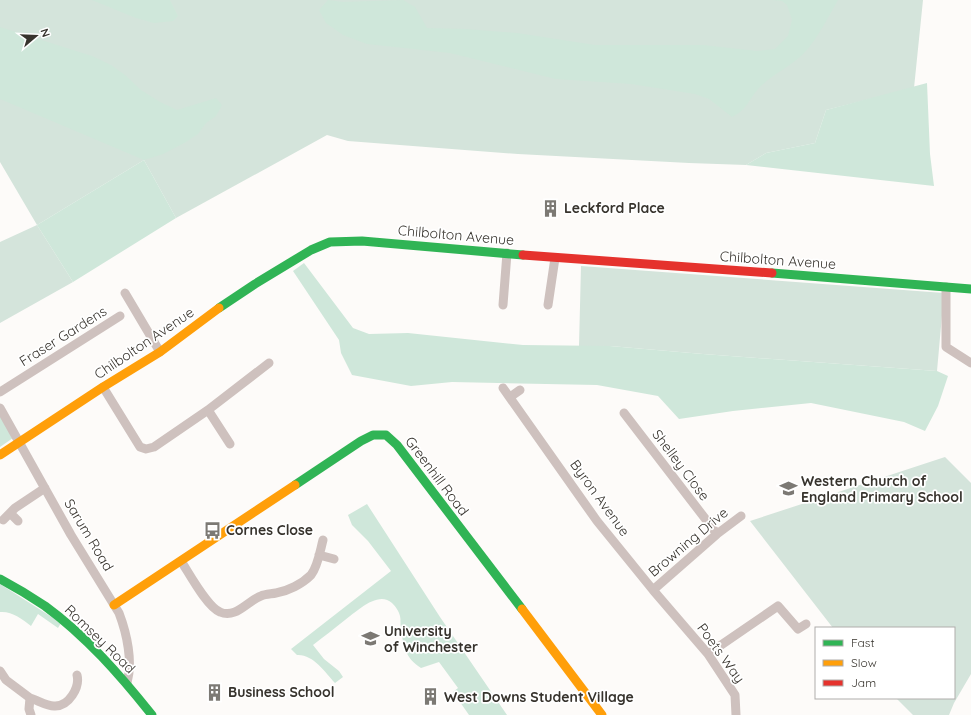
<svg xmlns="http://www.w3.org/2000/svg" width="971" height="715" font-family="Quicksand,sans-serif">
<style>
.green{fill:#d4e4db}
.forest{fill:#cfe7da}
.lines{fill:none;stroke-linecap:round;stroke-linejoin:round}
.street{stroke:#cec1be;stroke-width:9}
.fast{stroke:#30b455;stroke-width:9}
.slow{stroke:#ff9f0a;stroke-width:9}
.jam{stroke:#e5322d;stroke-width:9}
.labels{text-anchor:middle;stroke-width:3.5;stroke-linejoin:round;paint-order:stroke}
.poi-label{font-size:14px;font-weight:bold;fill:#37332d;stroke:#fff;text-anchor:start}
.street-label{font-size:14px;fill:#37332d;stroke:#fff}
</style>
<rect width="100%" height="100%" fill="#fdfbf9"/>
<path class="green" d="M0 0H923L914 88 826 110 815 143 766 153 746 165 689 163 518 154 348 141 327 135 176 218 144 160 37 225 73 282 0 323V242L37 225 0 162Z
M581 266 944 293 937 371 703 354 610 346H579Z
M945 457 971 483V674L954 703 949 715H913L896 698H954V628H833L750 521Z"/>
<path class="forest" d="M92 0H170L178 16 173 21 154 23 136 18Z
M328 0 343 2 403 0 415 7 427 28 466 29 517 33 595 45H703L757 51 775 49 788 36 792 20 787 5 782 1 772 0H838C829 16 817 39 805 52 791 67 772 74 759 88 748 100 748 109 732 117L709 99 695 94 631 84 556 79 450 53 367 44 343 35 326 23 319 10Z
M0 27 92 56 111 65 125 75 141 90 160 102 177 110 216 98 222 105 216 116 206 123 198 134 186 142 163 154 144 160 176 218 73 282 37 225 144 160 0 99Z
M927 83 930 154 934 186 746 165 766 153 815 143 826 110Z
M304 263 353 328 369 334 408 333 523 345 610 346 703 354 937 371 948 376 938 406 925 431 904 422 811 403 733 411 679 419 658 396 597 385 452 382 411 386 352 375 341 353 339 340 293 271Z
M0 416 13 438 0 447Z
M367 504 440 617 507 715H469L453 692 458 688 439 662 421 668C405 658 403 645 401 628 400 624 401 620 400 616 399 611 395 606 392 603 378 590 356 612 345 620 334 629 323 637 313 645L324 659 339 671 343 677 335 683C325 672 313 654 297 655L291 649 391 571 368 541 352 525 348 515Z
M0 584 61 623 58 628 38 614 31 626C22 619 12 611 0 612Z"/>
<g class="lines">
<path class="street" d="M946 287V347L971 363
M125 293 160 352
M503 305 507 253
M548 305 555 258
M103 387 140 447 146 449 154 447 208 410 269 363
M503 388 597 521 653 590 708 654 735 695 736 715
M0 392 120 316
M510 397 520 390
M0 408 71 535 119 613C127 634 133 662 127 683
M208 410 230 444
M624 413 717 534
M10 513 18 521
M3 520 15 508 45 488
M319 555 334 559
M181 561C189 573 207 607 220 612 236 619 247 601 261 596 265 594 271 594 276 593 288 591 302 584 311 575 318 566 320 551 323 540
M653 590 717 534 741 516
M708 654 778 606 798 629 806 624
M0 671 6 680 30 698 29 709 31 715
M30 698C37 700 47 706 54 706 69 707 80 687 77 675"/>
<path class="fast" d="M772 273 971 289
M219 308 255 284 311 250 330 242 362 241 523 255
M295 485 361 441 373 435H386L397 445 522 609
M0 579C15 587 30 596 45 606 86 636 120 675 152 715"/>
<path class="slow" d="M0 455 103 387 160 352 219 308
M114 605 295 485
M522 609 602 715"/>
<path class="jam" d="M523 255 772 273"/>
</g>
<defs>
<symbol id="building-bare" viewBox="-9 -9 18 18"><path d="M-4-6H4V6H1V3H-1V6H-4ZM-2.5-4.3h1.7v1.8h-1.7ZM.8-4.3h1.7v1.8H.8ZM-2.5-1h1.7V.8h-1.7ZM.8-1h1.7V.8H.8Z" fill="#7c7974" stroke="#fff" stroke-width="2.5" paint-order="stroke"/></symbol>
<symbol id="school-bare" viewBox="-9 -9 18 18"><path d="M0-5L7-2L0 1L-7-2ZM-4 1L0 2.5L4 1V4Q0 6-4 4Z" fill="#7c7974" stroke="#fff" stroke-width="2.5" paint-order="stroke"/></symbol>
<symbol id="bus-bare" viewBox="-9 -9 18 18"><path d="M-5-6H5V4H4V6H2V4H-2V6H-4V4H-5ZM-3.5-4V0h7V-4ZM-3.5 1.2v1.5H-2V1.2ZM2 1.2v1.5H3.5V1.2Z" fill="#7c7974" stroke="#fff" stroke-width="2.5" paint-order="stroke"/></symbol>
<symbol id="university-bare" viewBox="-9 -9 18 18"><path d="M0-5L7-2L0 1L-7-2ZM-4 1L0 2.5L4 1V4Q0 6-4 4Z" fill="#7c7974" stroke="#fff" stroke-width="2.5" paint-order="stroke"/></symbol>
</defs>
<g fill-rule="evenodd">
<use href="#building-bare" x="538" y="196" width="25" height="25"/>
<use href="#school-bare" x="776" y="476" width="25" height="25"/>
<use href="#bus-bare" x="200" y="518" width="25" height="25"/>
<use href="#university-bare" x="358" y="626" width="25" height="25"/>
<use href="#building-bare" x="202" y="680" width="25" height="25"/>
<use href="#building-bare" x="418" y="684" width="25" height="25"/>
</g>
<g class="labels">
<g class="poi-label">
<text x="564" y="213">Leckford Place</text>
<text x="801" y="486">Western Church of<tspan x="801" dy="16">England Primary School</tspan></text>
<text x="226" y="535">Cornes Close</text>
<text x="384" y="636">University<tspan x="384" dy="16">of Winchester</tspan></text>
<text x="228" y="697">Business School</text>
<text x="444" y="702">West Downs Student Village</text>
</g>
<g class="street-label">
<text transform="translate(456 235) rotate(5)" y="5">Chilbolton Avenue</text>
<text transform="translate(778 260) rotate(4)" y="5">Chilbolton Avenue</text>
<text transform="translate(63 336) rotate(-32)" y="5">Fraser Gardens</text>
<text transform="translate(144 343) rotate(-34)" y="5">Chilbolton Avenue</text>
<text transform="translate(681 465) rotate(53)" y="5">Shelley Close</text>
<text transform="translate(437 476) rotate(53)" y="5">Greenhill Road</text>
<text transform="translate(600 498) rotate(54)" y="5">Byron Avenue</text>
<text transform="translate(89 535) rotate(59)" y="5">Sarum Road</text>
<text transform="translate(688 542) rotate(-40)" y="5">Browning Drive</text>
<text transform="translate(100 639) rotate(44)" y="5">Romsey Road</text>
<text transform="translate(721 653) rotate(54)" y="5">Poets Way</text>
</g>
</g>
<rect x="815" y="627" width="140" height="72" fill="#ffffff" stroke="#afadab"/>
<rect x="823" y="640" width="20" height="6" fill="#30b455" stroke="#afadab"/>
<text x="851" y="647" font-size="12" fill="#37332d">Fast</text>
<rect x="823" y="660" width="20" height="6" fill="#ff9f0a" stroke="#afadab"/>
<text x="851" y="667" font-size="12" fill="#37332d">Slow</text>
<rect x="823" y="680" width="20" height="6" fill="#e5322d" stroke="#afadab"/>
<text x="851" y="687" font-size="12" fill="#37332d">Jam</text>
<g transform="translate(36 36) rotate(71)" stroke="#ffffff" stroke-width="3" paint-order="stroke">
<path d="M0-3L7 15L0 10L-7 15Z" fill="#37332d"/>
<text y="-6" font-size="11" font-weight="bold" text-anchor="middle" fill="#37332d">N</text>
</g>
</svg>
